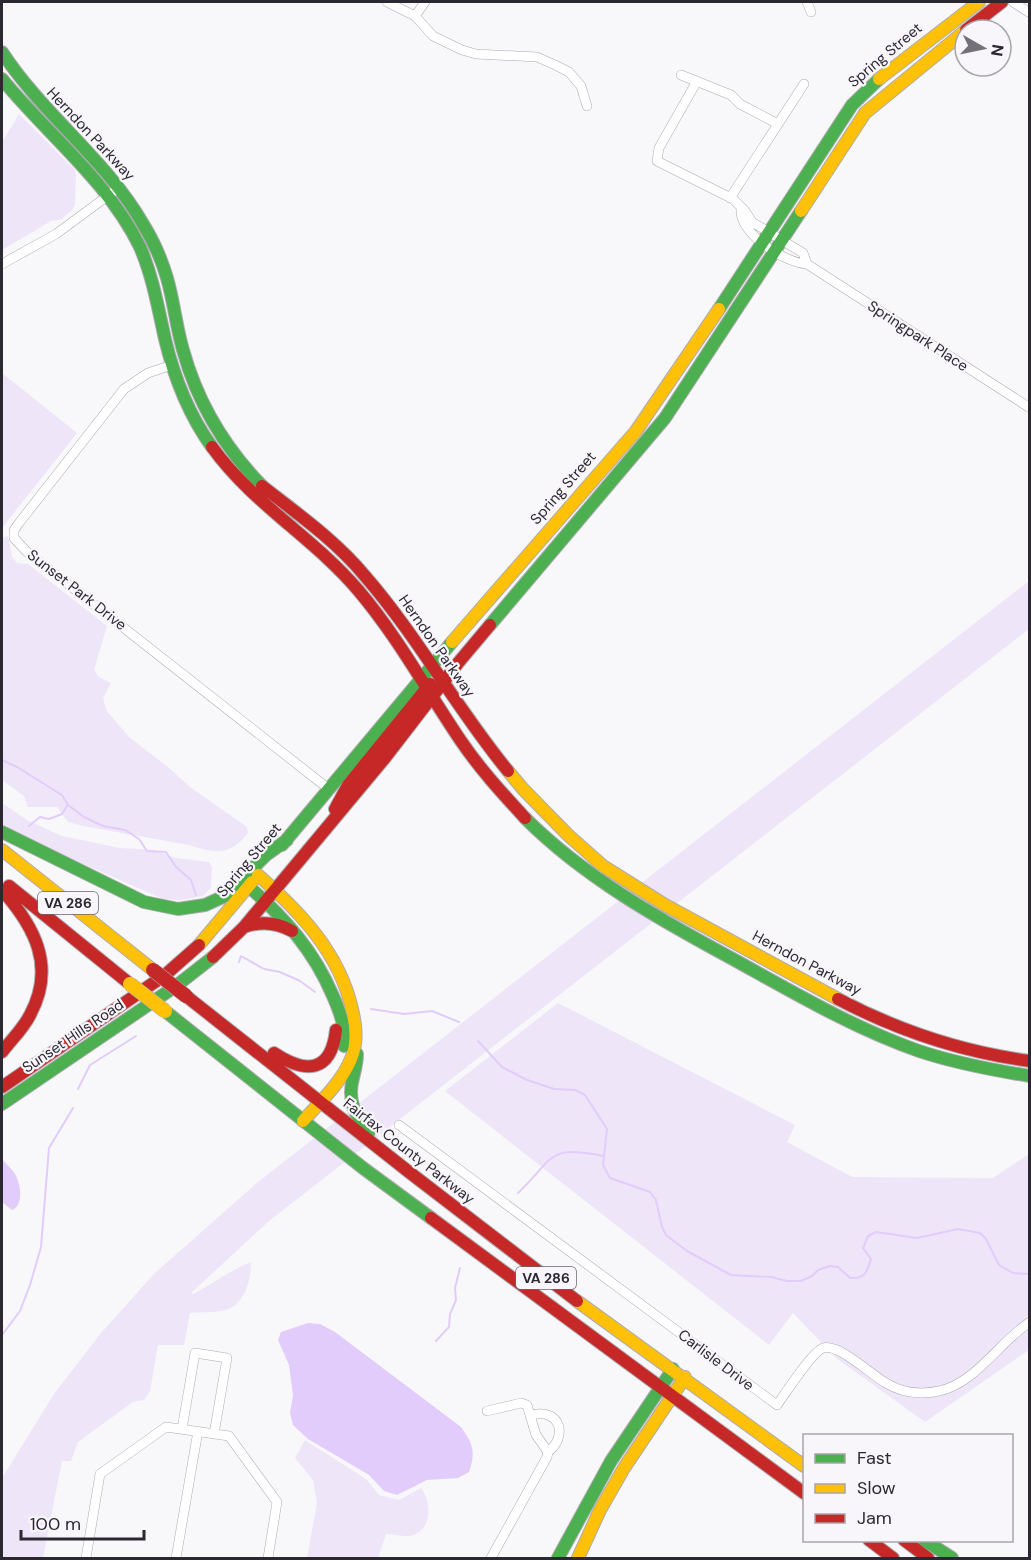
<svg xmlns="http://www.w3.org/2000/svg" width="1031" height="1560" font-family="'DM Sans',sans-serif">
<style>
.green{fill:#eee5f9}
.water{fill:#e2ccfb}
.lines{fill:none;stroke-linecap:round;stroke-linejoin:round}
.stream{stroke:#e2ccfb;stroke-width:2}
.street-casing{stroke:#adabb0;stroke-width:10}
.fast-casing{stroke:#adabb0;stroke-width:14}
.slow-casing{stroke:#adabb0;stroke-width:14}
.jam-casing{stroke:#adabb0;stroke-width:14}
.street{stroke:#fefefe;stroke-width:9}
.fast{stroke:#4caf50;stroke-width:12}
.slow{stroke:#ffc107;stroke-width:12}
.jam{stroke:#c62828;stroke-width:12}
.slow-bridge-casing{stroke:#adabb0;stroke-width:15;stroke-linecap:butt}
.jam-bridge-casing{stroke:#adabb0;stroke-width:15;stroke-linecap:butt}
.slow-bridge{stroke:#ffc107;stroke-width:14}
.jam-bridge{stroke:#c62828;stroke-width:14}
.labels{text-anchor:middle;stroke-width:4.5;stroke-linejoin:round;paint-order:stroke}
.shield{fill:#f8f6fb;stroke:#69666e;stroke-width:1.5}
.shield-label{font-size:14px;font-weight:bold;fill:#2c2832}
.street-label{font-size:15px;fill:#2c2832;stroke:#f8f6fb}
</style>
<rect width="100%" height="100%" fill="#f8f7fa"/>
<path class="green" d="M19 114 75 170 76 175 75 205 72 210 62 219 51 221 2 250V142Z
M2 373 77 433 2 528Z
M8 536 12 557 17 563 28 564 107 626 94 670 99 677 111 683 103 698 106 710 129 737 169 768 190 787 247 827 248 833C229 857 215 853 189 845L83 826 68 822 57 807H28L24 796 2 780V538Z
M1029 581V629L269 1221 191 1293 193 1294C213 1284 230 1270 251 1262 251 1280 245 1305 225 1310 215 1313 201 1312 190 1313L184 1345H158L150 1391 144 1400 133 1402 78 1442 71 1461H62L43 1558H2V1478L54 1394 101 1333 155 1273 258 1182Z
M2 803 27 820 62 836 120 848 154 850 175 858 209 862 212 867 211 888 203 896 181 900 163 899 72 859 2 824Z
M558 1003 795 1125 787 1142 852 1177 993 1178 1029 1154V1350L925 1422 836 1358 793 1313 769 1345 445 1091Z
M305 1440 366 1479 379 1495 399 1500 421 1488C432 1502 433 1531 410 1536 403 1537 394 1534 386 1534L378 1558H307L317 1503 313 1480 295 1458Z"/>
<path class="water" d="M2 1159C6 1164 12 1169 15 1174 21 1184 24 1205 12 1210L2 1202Z
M308 1323 320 1324 335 1332 461 1427C473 1444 476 1451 469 1472L458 1478 427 1480 397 1495 384 1491 369 1475 308 1439 293 1425 290 1413 293 1395 289 1365 278 1340 281 1332Z"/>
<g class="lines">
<path class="stream" d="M2 760 17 767 62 795 68 805 84 817 103 826 125 830 139 839 147 851 166 852 176 867 191 880 196 895
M29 826 40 817 49 819 62 814 67 806
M239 962 241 956 264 969 280 972 300 981 315 992
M371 1009 404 1014 432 1011 459 1022
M478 1041 502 1067 527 1080 554 1089 575 1090 585 1095 607 1129 603 1165 610 1178 650 1192 656 1200 662 1227 666 1235 687 1251 731 1275 771 1277 787 1281H801L812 1276 818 1270 830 1266 838 1267 850 1278C865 1279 867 1272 871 1259L863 1248 868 1236 876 1232 917 1238 958 1229 980 1233 986 1239 999 1265 1013 1273 1030 1274
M78 1089 90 1065 136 1036
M518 1193C554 1159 546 1144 603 1156
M2 1335 20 1311 30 1285 41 1247 49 1148 73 1108
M436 1341 449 1327 450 1314 456 1300 455 1288 460 1268"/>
<defs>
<path id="street" d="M387 2 415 16 433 36 462 50 476 54 537 57 555 65 569 72 581 86 587 106
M807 2 811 12
M1013 2 1030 13
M415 16 425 2
M681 75 731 95 740 104 778 124
M697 81 659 148 657 161 733 199 745 211 752 222 803 253 807 264
M730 198 804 84
M741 209C739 234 785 263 807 264L1030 408
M2 264 56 234 113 192
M172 365 148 373 124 389 19 523 14 530V538L26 551 330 790
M399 1125 777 1405C785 1394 812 1352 823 1348 839 1343 871 1375 886 1383 902 1393 920 1395 939 1391 976 1383 999 1342 1030 1322
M487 1411 521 1403 527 1405 536 1435 548 1452 547 1457 491 1558
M531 1415C561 1407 568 1437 548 1452
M182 1429 195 1353 227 1358 214 1434
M86 1558 100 1474 166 1427 229 1436 277 1502 268 1558
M176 1558 198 1431"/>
<path id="fast" d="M2 52C43 115 106 159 143 224 153 240 162 261 167 278 174 302 176 326 183 350 197 401 225 448 262 486
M2 79C48 135 108 181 140 247 153 277 158 308 165 339 174 377 189 415 212 447
M719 309 852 105 879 79
M490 625 665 418 801 211
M525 818C584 877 659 919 731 958 793 992 853 1028 919 1051 955 1063 992 1070 1030 1076
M2 832 144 902 178 909 205 905 225 896 266 855 287 840
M282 845 452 642
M248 886C285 918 314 951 333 996 340 1012 346 1028 344 1046
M165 1011 363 1168 431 1218
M357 1054C357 1063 355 1070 353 1078 347 1100 355 1116 369 1132
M2 1104 176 986 213 957
M924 1540 952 1558
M558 1558 611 1461 673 1369"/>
<path id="slow" d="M879 79 979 2
M801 211 865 113 965 31
M452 642 636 431 719 309
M508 771 523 789 568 835 603 866 665 905 838 999
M2 850 153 970
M258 875C300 912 339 952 352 1009 356 1025 358 1043 351 1059 341 1083 320 1102 303 1121
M199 945 252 882
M577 1301 804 1466
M578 1558 600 1510 624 1468 685 1377"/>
<path id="jam" d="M966 30 1002 2
M212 447C253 504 314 538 358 590 398 637 427 691 461 741 480 769 502 793 525 818
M262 486C298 514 336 541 365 576 418 637 457 709 508 771
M335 809 348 785 430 684
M9 886 130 984
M2 890C35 927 56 967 30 1015 23 1029 11 1040 2 1052
M244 927C261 921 276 922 292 931
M213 957 244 927 384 759 458 663 490 625
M186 996 409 1172 577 1301
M838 999C899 1031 962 1052 1030 1061
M274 1053C306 1074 331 1073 336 1030
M2 1087 165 975 199 945
M431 1218 804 1493
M869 1540 893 1558
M904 1540 928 1558"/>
</defs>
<use href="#street" class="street-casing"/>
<use href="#fast" class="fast-casing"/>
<use href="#slow" class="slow-casing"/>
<use href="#jam" class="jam-casing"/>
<use href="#street" class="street"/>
<use href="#fast" class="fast"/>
<use href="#slow" class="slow"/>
<use href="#jam" class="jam"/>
<defs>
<path id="slow-bridge" d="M130 984 165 1011"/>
<path id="jam-bridge" d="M153 970 186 996"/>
</defs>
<use href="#slow-bridge" class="slow-bridge-casing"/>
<use href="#jam-bridge" class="jam-bridge-casing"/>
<use href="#slow-bridge" class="slow-bridge"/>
<use href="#jam-bridge" class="jam-bridge"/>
</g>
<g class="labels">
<g class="shield">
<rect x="38" y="892" width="60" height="22" rx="4.5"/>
<rect x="516" y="1267" width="60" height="22" rx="4.5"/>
</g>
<g class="shield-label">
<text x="68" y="908">VA 286</text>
<text x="546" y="1283">VA 286</text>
</g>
<g class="street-label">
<text transform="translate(885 55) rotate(-40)" y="5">Spring Street</text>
<text transform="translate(91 134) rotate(47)" y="5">Herndon Parkway</text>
<text transform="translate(918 336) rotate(33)" y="5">Springpark Place</text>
<text transform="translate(563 488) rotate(-49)" y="5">Spring Street</text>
<text transform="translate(77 590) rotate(38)" y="5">Sunset Park Drive</text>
<text transform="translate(437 646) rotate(55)" y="5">Herndon Parkway</text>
<text transform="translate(249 860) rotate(-50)" y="5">Spring Street</text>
<text transform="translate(807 963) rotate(28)" y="5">Herndon Parkway</text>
<text transform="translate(73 1036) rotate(-34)" y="5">Sunset Hills Road</text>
<text transform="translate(409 1151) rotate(38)" y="5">Fairfax County Parkway</text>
<text transform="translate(716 1360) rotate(37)" y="5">Carlisle Drive</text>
</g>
</g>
<rect width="1031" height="1560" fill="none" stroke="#2c2832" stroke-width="6"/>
<rect x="803" y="1434" width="210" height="108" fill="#f8f6fb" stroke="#a6a4ab" stroke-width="1.5"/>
<rect x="815" y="1454" width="30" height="9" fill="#4caf50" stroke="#a6a4ab" stroke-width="1.5"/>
<text x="857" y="1464" font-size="18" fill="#2c2832">Fast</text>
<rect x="815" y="1484" width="30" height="9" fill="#ffc107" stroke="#a6a4ab" stroke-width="1.5"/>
<text x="857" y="1494" font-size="18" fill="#2c2832">Slow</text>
<rect x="815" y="1514" width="30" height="9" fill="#c62828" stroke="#a6a4ab" stroke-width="1.5"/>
<text x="857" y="1524" font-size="18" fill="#2c2832">Jam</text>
<g transform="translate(983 48) rotate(99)"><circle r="28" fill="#f8f6fb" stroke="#a6a4ab" stroke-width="1.5"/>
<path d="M0-4.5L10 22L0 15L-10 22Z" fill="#737078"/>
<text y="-9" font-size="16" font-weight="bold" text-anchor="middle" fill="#2c2832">N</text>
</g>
<path d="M21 1530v9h123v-9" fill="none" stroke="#2c2832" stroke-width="3"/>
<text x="30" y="1530" font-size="18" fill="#2c2832" stroke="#f8f6fb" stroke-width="4.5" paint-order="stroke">100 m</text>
</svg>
